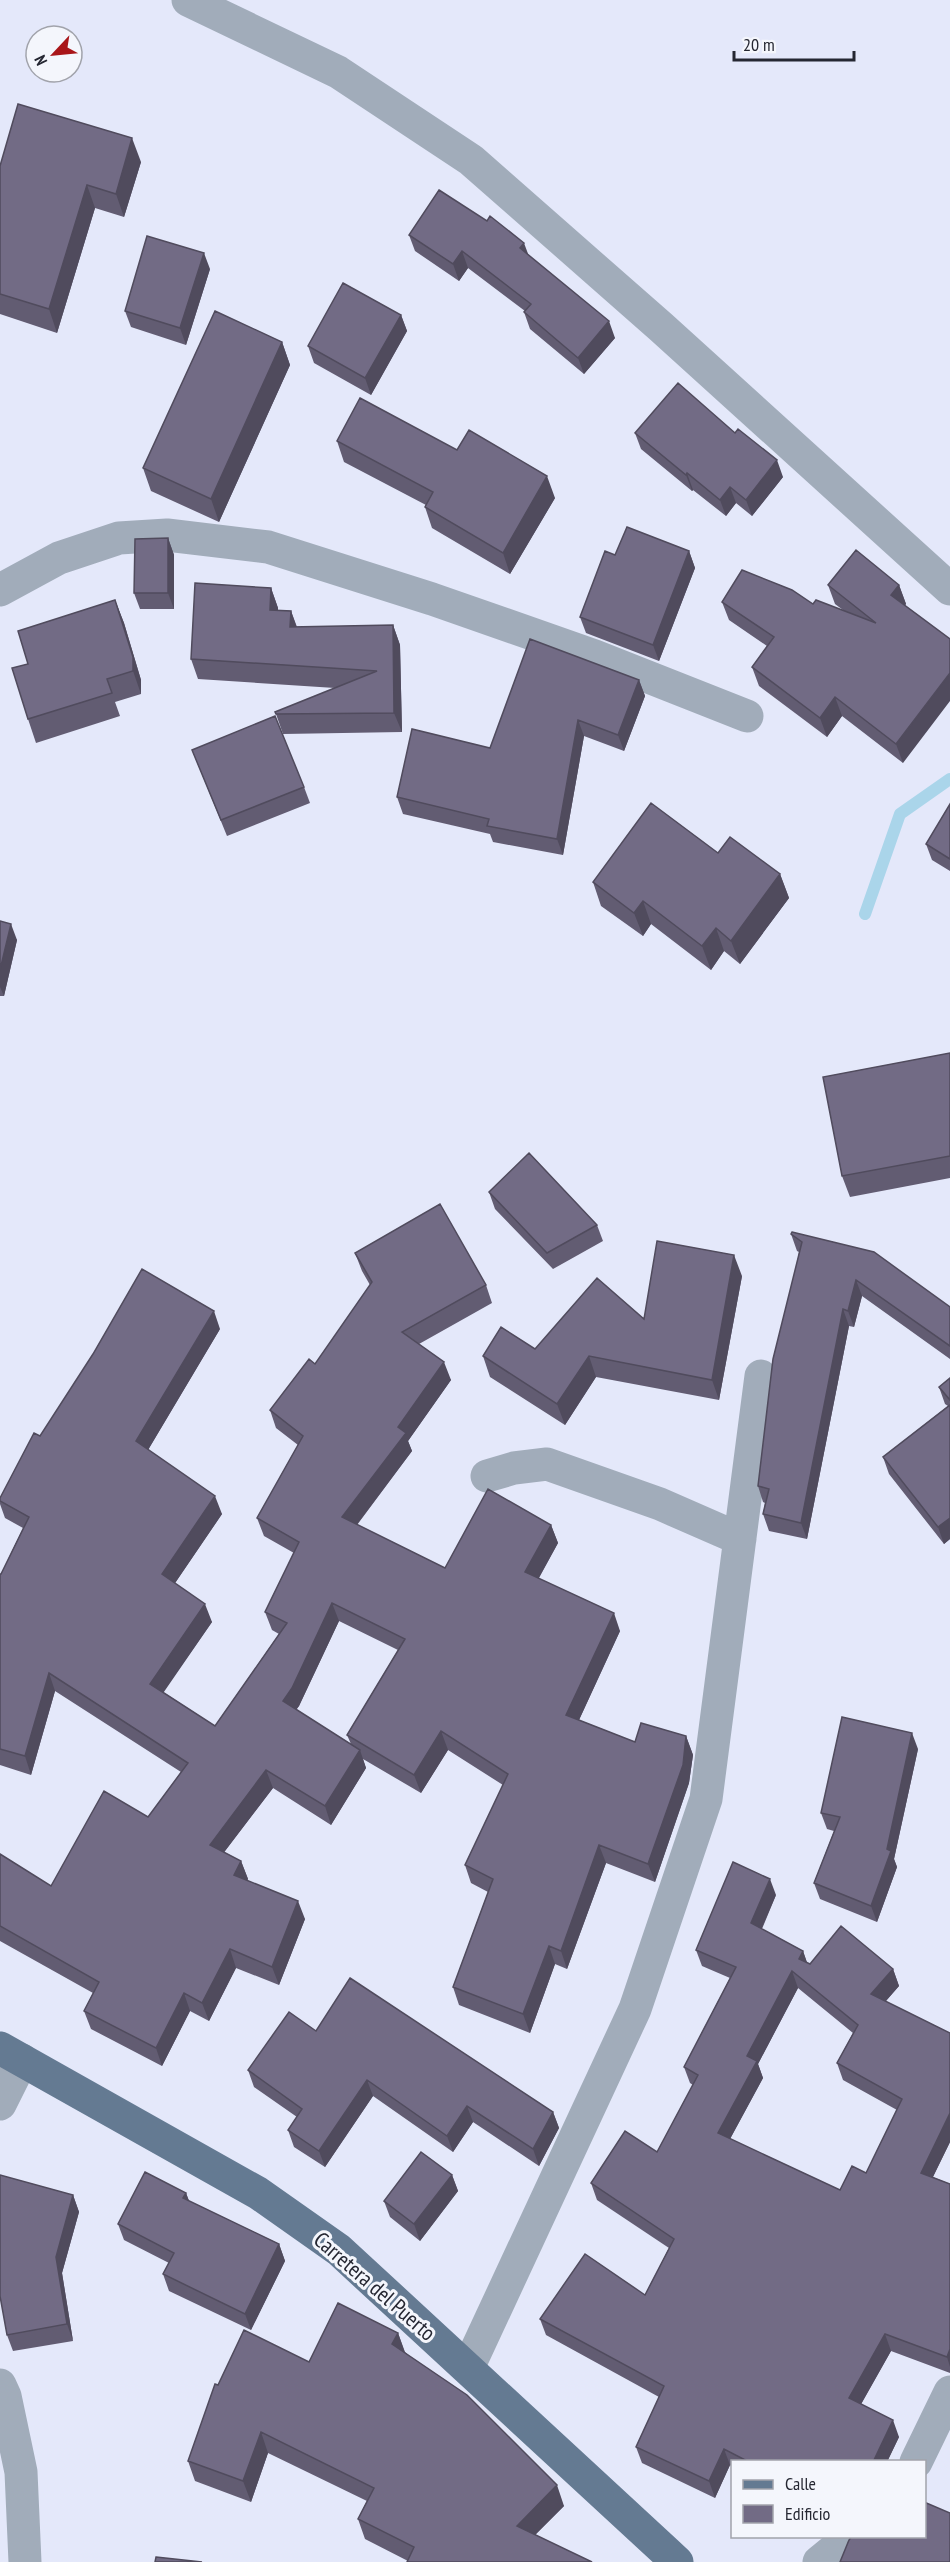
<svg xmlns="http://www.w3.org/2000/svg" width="950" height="2562" font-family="'PT Sans Narrow',sans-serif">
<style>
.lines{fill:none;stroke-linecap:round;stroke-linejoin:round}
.stream{stroke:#aad5ea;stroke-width:12}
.minor{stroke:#a1acba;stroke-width:33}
.major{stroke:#647a92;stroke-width:33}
.wall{fill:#625c72;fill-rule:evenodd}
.shaded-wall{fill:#504b5d}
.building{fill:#726b85;stroke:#504b5d;stroke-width:1.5;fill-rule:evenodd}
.labels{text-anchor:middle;stroke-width:6;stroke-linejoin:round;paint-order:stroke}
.street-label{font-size:22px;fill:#252732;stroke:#f4f6fc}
</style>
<rect width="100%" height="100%" fill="#e4e8fa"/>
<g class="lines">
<path class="stream" d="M865 914 900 814 950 779"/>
<path class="minor" d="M188 0 338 72 471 160 661 327 950 589
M0 590 59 558 119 538 167 535 268 547 432 599 595 656 747 716
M487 1476 514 1468 547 1464 660 1504 740 1539
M0 2104 22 2060
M468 2368 635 2009 706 1799 761 1376
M0 2385 5 2396 21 2472 25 2562
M916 2462 950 2392
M819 2562 851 2536"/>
<path class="major" d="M0 2048 258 2193 339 2250 677 2562"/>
</g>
<path class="wall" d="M141 162 124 217 95 208 57 333 0 314V166Z
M409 235 529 255 615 338 584 374 530 329 524 312 525 311 468 268 459 281 415 251Z
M210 269 186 345 131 327 125 311Z
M401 315 407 331 371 395 314 363 308 346Z
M282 342 290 365 219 522 151 491 143 468Z
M635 433 783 477 752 516 736 503 726 516 693 490 692 491 641 449Z
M337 441 457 450 555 498 510 574 432 528 425 507 426 505 344 462Z
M168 538 174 555V609H140L134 593Z
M689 551 695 568 659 661 586 633 580 617 615 555Z
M828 585H899L906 604 905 605 903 763 842 716 827 737 759 686 752 667 767 646 729 620 722 602 813 604 843 610 835 604Z
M271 588 278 608V610L291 611 297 627 393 625 400 645 402 732 283 734 276 714 335 688 198 679 191 659Z
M115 600 124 623 141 680V694L115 702 120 716 36 743 28 719V664Z
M639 680 645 696 624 751 584 736 563 855 493 842 490 834 403 814 397 797 490 748Z
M192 750 304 787 310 803 227 836Z
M950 804V871L932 860 926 844Z
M718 853 780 874 789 898 740 964 724 951 711 970 651 924 643 936 601 906 593 882Z
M0 921 17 940 4 996H0Z
M950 1053V1178L850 1197 842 1176Z
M489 1192 597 1225 603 1241 553 1269 495 1209Z
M791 1234 950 1307V1359L862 1296 854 1327 849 1326 807 1539 769 1531 763 1514 765 1503 763 1502 758 1486 799 1252 797 1251Z
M355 1253 486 1285 492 1303 419 1344 451 1380 408 1441 412 1451 357 1525 445 1568 551 1525 558 1543 539 1578 620 1631 579 1720 635 1742 686 1736 693 1755 689 1783 655 1882 606 1863 567 1969 555 1964 530 2033 459 2005 453 1987 488 1892 471 1883 465 1865 503 1785 448 1750 421 1793 363 1759 366 1768 331 1825 273 1788 224 1852 241 1861 248 1879 247 1880 305 1919 279 1985 236 1968 209 2021 190 2011 162 2066 91 2029 84 2011 93 1993 0 1941V1854L51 1886 148 1817 181 1772 55 1691 31 1775 0 1765V1574H1L23 1528 5 1518 0 1504V1498L40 1436 220 1329 148 1450 222 1514 175 1583 212 1622 163 1692 215 1726 279 1634 272 1630 265 1612 294 1553 264 1536 257 1518 298 1445 276 1428 270 1410 315 1364 370 1285 362 1271ZM339 1621 398 1650 347 1735 351 1744 296 1710 299 1706Z
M742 1276 719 1400 596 1377 565 1425 490 1377 483 1356 535 1349 644 1319Z
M950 1378V1539L944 1544 889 1474 883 1457 948 1406 945 1404 939 1387Z
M918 1749 894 1859 897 1867 877 1922 820 1899 814 1883 834 1831 827 1829 821 1813Z
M776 1895 762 1929 803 1951 807 1963 810 1964 893 1969 899 1986 886 2001 950 2142 933 2177 950 2184V2373L891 2351 861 2404 899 2437 887 2462H732V2467L730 2465 715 2498 642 2463 636 2447 659 2397 546 2335 540 2319 645 2295 669 2248 597 2200 591 2183 657 2152 693 2085 690 2083 684 2067 730 1978 702 1966 696 1950ZM798 1988 853 2033 837 2063 843 2080 897 2110 866 2173 840 2190 730 2139 763 2078 758 2064Z
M316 2031 553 2112 559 2128 539 2166 473 2122 453 2152 373 2096 325 2167 294 2147 288 2130 297 2117 254 2087 248 2070Z
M452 2175 458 2191 420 2241 390 2217 384 2201Z
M186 2193 189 2201 279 2244 285 2261 251 2330 169 2291 163 2274 169 2263 124 2240 118 2224Z
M73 2195 79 2212 62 2273 73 2341 13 2351 7 2335Z
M398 2333 405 2352 564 2506 535 2535 408 2561 365 2539 358 2519 367 2501 268 2453 251 2502 195 2481 188 2461 218 2385 309 2362Z"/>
<path class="shaded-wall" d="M132 138 141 162 124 217 116 194Z
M87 185 95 208 57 333 49 309Z
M524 243 530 259 520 248Z
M462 251 468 268 459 281 453 264Z
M204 253 210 269 186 345 180 328Z
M401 315 407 331 371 395 365 378Z
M609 321 615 338 584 374 578 358Z
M282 342 290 365 219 522 211 499Z
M777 460 783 477 752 516 746 500Z
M687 473 693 490 692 491 686 475Z
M547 476 555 498 510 574 503 553Z
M730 487 736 503 726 516 720 500Z
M168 538 174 555V609L168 593Z
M689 551 695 568 659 661 653 645Z
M899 585 906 604 898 614 891 595Z
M271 588 278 608 277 630 270 610Z
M115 600 124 623 141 680V694L133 671Z
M291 611 298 631 290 627Z
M393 625 400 645 402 732 394 713Z
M950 673V701L903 763 896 744Z
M639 680 645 696 624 751 618 735Z
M835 697 842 716 827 737 820 718Z
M578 720 584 736 563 855 557 839Z
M780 874 789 898 740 964 731 941Z
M643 901 651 924 643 936 634 913Z
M11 924 17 940 4 996 0 987V970Z
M716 928 724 951 711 970 702 946Z
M734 1255 742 1276 719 1400 712 1380Z
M856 1280 862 1296 854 1327 848 1311Z
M843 1309 849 1326 807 1539 801 1523Z
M214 1311 220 1329 142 1460 136 1441Z
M589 1356 596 1377 565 1425 557 1404Z
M444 1362 451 1380 408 1441 412 1451 349 1535 342 1517 398 1427Z
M215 1496 222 1514 169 1592 162 1574Z
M950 1518V1539L944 1544 938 1527Z
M551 1525 558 1543 532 1590 525 1572Z
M332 1603 339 1621 299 1706 289 1719 283 1701Z
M205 1604 212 1622 157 1702 150 1684Z
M614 1613 620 1631 573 1733 566 1715Z
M49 1673 55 1691 31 1775 25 1756Z
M441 1731 448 1750 421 1793 414 1775Z
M912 1733 918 1749 894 1859 897 1867 877 1922 871 1906 887 1849Z
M686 1736 693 1755 689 1783 655 1882 648 1864Z
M360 1750 366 1768 331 1825 325 1806Z
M266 1770 273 1788 216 1863 210 1845Z
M599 1845 606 1863 567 1969 561 1951Z
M241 1861 248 1879 241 1893 234 1875Z
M770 1879 776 1895 757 1939 751 1923Z
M298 1901 305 1919 279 1985 272 1967Z
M549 1946 555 1964 530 2033 523 2014Z
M230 1949 236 1968 209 2021 202 2003Z
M803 1951 809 1968 799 1959Z
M893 1969 899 1986 877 2011 871 1994Z
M792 1971 798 1988 758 2064 763 2078 724 2150 718 2133 747 2056Z
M184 1993 190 2011 162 2066 156 2048Z
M367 2080 373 2096 325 2167 319 2151Z
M467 2106 473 2122 453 2152 447 2136Z
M553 2112 559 2128 539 2166 533 2149Z
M950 2113V2142L927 2189 921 2173Z
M452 2175 458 2191 420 2241 414 2224Z
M186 2193 192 2209 183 2198Z
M73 2195 79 2212 62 2273 73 2341 67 2324 56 2257Z
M279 2244 285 2261 251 2330 245 2314Z
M398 2333 405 2353 392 2344Z
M885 2334 891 2351 855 2415 849 2398Z
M950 2349V2367L947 2357Z
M893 2420 899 2437 887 2462H873Z
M261 2432 268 2453 251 2502 243 2481Z
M724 2449 730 2465 715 2498 709 2481Z
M557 2485 564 2506 524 2546 517 2526Z"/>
<path class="building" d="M18 104 132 138 116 194 87 185 49 309 0 294V166Z
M439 190 487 221 490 216 524 243 520 248 609 321 578 358 524 312 531 304 462 251 453 264 409 235Z
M147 236 204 253 180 328 125 311Z
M343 283 401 315 365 378 308 346Z
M215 311 282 342 211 499 143 468Z
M678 383 735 433 738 429 777 460 746 500 730 487 720 500 687 473 686 475 635 433Z
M360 398 457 450 469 430 547 476 503 553 425 507 433 492 337 441Z
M627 527 689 551 653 645 580 617 605 551 615 555Z
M168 538V593H134L135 539Z
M856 550 899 585 891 595 950 639V673L896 744 835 697 820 718 752 667 774 637 722 602 742 570 792 590 813 604 816 600 876 623 828 585Z
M195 583 271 588 270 610 291 611 290 627 393 625 394 713 276 714 275 712 377 671 191 659Z
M115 600 133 657V671L107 679 112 693 28 719 12 668 28 664 18 631Z
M530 639 639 680 618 735 578 720 557 839 487 826 489 819 397 797 412 729 490 748Z
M275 716 304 787 221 820 192 750Z
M651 803 718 853 730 837 780 874 731 941 716 928 702 946 643 901 634 913 593 882Z
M950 804V859L926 844Z
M0 921 11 924 0 970Z
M950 1053V1156L842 1176 823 1077Z
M529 1153 597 1225 547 1253 489 1192Z
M440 1204 486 1285 402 1332 444 1362 398 1427 406 1433 342 1517 445 1568 488 1489 551 1525 525 1572 614 1613 566 1715 635 1742 641 1723 686 1736 683 1765 648 1864 599 1845 561 1951 549 1946 523 2014 453 1987 493 1879 465 1865 508 1774 441 1731 414 1775 347 1735 405 1639 332 1603 292 1688 283 1701 360 1750 325 1806 266 1770 210 1845 241 1861 234 1875 298 1901 272 1967 230 1949 202 2003 184 1993 156 2048 84 2011 99 1982 0 1926V1854L51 1886 104 1791 148 1817 188 1763 49 1673 25 1756 0 1749V1574H1L29 1517 0 1501V1498L34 1433 40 1436 93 1354 142 1269 214 1311 136 1441 215 1496 162 1574 205 1604 150 1684 215 1726 287 1623 265 1612 299 1542 257 1518 303 1436 270 1410 309 1359 315 1364 372 1282 355 1253Z
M792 1232 874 1252 950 1307V1346L856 1280 848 1311 843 1309 801 1523 763 1514 769 1489 758 1486 773 1359 802 1242 791 1234Z
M657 1241 734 1255 712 1380 589 1356 557 1404 483 1356 501 1327 535 1349 597 1278 644 1319Z
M950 1378V1400L939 1387Z
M950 1405V1518L938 1527 883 1457Z
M842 1717 912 1733 887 1849 891 1851 871 1906 814 1883 840 1817 821 1813Z
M733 1862 770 1879 751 1923 803 1951 799 1959 810 1964 841 1926 893 1969 871 1994 950 2033V2113L921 2173 950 2184V2349L947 2357 885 2334 849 2398 893 2420 873 2462H749L724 2449 709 2481 636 2447 664 2386 540 2319 585 2254 645 2295 674 2239 591 2183 625 2131 657 2152 698 2075 684 2067 736 1967 696 1950ZM792 1971 858 2025 837 2063 902 2099 866 2173 852 2166 840 2190 718 2133 757 2061 747 2056Z
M350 1978 553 2112 533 2149 467 2106 447 2136 367 2080 319 2151 288 2130 302 2109 248 2070 289 2012 316 2031Z
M421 2152 452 2175 414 2224 384 2201Z
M145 2172 186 2193 183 2198 279 2244 245 2314 163 2274 174 2253 118 2224Z
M0 2175 73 2195 56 2257 67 2324 7 2335 0 2296Z
M338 2303 398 2333 392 2344 467 2395 557 2485 517 2526 592 2562H407L414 2547 358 2519 374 2488 261 2432 243 2481 188 2461 215 2384 218 2385 244 2330 309 2362Z
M924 2502 950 2513V2562H840L849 2540 852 2536H924Z
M156 2557 202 2562H155Z"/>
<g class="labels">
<g class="street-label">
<text transform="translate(375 2286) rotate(41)" y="8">Carretera del Puerto</text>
</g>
</g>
<rect x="731" y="2460" width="195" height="78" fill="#f4f6fc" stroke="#a1a3ab" stroke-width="1.5"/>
<rect x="743" y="2480" width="30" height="9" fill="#647a92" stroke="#a1a3ab" stroke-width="1.5"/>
<text x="785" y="2490" font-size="18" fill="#252732">Calle</text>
<rect x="743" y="2505" width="30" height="18" fill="#726b85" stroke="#a1a3ab" stroke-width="1.5"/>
<text x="785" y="2520" font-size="18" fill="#252732">Edificio</text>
<g transform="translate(54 54) rotate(244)"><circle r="28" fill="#f4f6fc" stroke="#a1a3ab" stroke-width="1.5"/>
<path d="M0-4.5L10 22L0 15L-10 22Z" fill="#a91519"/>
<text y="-9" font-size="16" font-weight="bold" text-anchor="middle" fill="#252732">N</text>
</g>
<path d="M734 51v9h120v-9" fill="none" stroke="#252732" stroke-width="3"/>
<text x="743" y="51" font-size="18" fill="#252732" stroke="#f4f6fc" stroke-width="4.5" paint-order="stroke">20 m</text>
</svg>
